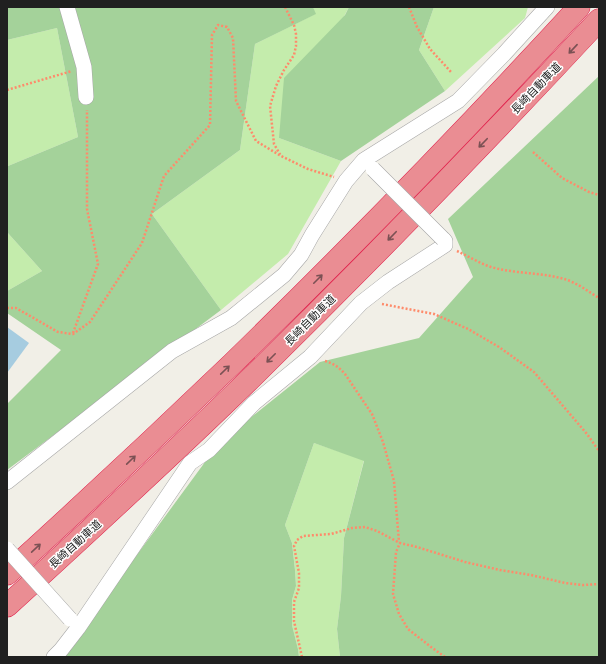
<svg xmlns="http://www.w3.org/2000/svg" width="606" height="664" font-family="Rubik,'Noto Sans JP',sans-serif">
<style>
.grass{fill:#c4ecac}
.forest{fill:#a4d29a}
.water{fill:#a6cce0}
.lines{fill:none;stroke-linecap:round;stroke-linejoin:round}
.minor-casing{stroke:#a7a7a7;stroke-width:16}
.motorway-casing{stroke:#e1224d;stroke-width:23}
.path{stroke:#fe8b6b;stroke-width:2.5;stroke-dasharray:2 2;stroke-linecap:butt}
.minor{stroke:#fff;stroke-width:15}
.motorway{stroke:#ea8d93;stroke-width:22}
.minor-bridge-casing{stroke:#a7a7a7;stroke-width:16;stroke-linecap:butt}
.minor-bridge{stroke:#fff;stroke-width:15}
.oneway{stroke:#7b5154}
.labels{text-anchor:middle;stroke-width:3;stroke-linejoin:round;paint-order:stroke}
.street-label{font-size:11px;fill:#202020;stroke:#fff}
</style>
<rect width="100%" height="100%" fill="#f1efe7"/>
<path class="grass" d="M313 7H349L279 138 341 161 288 254 221 310 152 214 240 150 255 44 315 14Z
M434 7H528L525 18 445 91 419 50Z
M57 28 78 137 8 166 7 169V40Z
M7 232 42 271 7 291Z
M314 443 364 460 344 538 341 596 337 629 340 657H299L298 649 292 625V600L296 586 295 569 292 543 285 525Z"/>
<path class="forest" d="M7 7H313L316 14 255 44 240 150 152 214 221 310 7 470V404L61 350 7 313V291L42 271 7 232V169L8 166 78 137 57 28 7 40Z
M349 7H434L419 50 445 91 341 161 279 138 284 78 345 15Z
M599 76V657H340L337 629 341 596 344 538 364 461 314 443 285 525 292 543 295 570 296 586 292 600V625L298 649 299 657H55L70 646 219 443 320 362 419 338 473 277 448 219Z"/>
<path class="water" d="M7 327 29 343 7 373Z"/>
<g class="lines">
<defs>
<path id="minor" d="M67 7 84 67 86 97
M7 482 172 351 231 318 284 275 301 255 312 235 346 181 364 160 458 101 504 54 547 7
M54 657 61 650 78 628 190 463 209 450 254 403 310 357 361 303 388 282 445 245V241L443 239"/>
<path id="motorway" d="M7 574C83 505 158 435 232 364 351 248 467 129 579 7
M7 606C88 532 170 457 249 380 368 263 485 143 599 20"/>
</defs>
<use href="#minor" class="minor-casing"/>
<use href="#motorway" class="motorway-casing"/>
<path class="path" d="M285 7 294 25 296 34V46L294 55 284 70 276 86 270 106 274 144 281 156 308 169 334 177
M409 7 417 27 430 49 452 73
M7 90 72 71
M533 152 562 178 589 192 599 195
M457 251C468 256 479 263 491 267 515 274 540 272 564 279 576 282 589 292 599 298
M382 304 434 314 468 329 499 347 534 372 587 434 599 451
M7 308H16L58 332 73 334 90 322 142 243 164 176 210 125 212 35 218 25 227 27 233 38 236 101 256 141 281 156
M73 333 98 264 87 209V110
M325 361C334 364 339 367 345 374L372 414 383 442 394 481 399 542
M302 657 294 621V602L299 588V573L294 546 297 540 303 536 331 534 352 528 365 527 377 531 400 543
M445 657 431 647 408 629 399 614 393 594 396 552 400 543 417 547 465 562 500 570 531 575 565 583 583 585 599 584"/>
<use href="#minor" class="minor"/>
<use href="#motorway" class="motorway"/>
<defs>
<path id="minor-bridge" d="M373 169 443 239
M7 549 70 619"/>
</defs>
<use href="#minor-bridge" class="minor-bridge-casing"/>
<use href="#minor-bridge" class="minor-bridge"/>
</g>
<defs><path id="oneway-shaft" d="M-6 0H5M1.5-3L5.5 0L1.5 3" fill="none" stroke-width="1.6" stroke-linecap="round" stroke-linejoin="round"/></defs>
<g class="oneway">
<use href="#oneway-shaft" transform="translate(573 49) rotate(133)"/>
<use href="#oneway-shaft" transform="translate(483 143) rotate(134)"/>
<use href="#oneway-shaft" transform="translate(392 236) rotate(134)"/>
<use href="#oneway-shaft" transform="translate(318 279) rotate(-45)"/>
<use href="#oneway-shaft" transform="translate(271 358) rotate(135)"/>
<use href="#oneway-shaft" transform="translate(225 370) rotate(-44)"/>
<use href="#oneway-shaft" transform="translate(131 460) rotate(-44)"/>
<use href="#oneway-shaft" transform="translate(36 548) rotate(-43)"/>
</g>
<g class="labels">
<g class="street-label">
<text transform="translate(536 88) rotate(-46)" y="4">長崎自動車道</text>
<text transform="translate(310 320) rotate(-45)" y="4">長崎自動車道</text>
<text transform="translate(75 544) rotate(-42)" y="4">長崎自動車道</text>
</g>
</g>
<rect width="606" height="664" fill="none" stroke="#202020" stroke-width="16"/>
</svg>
